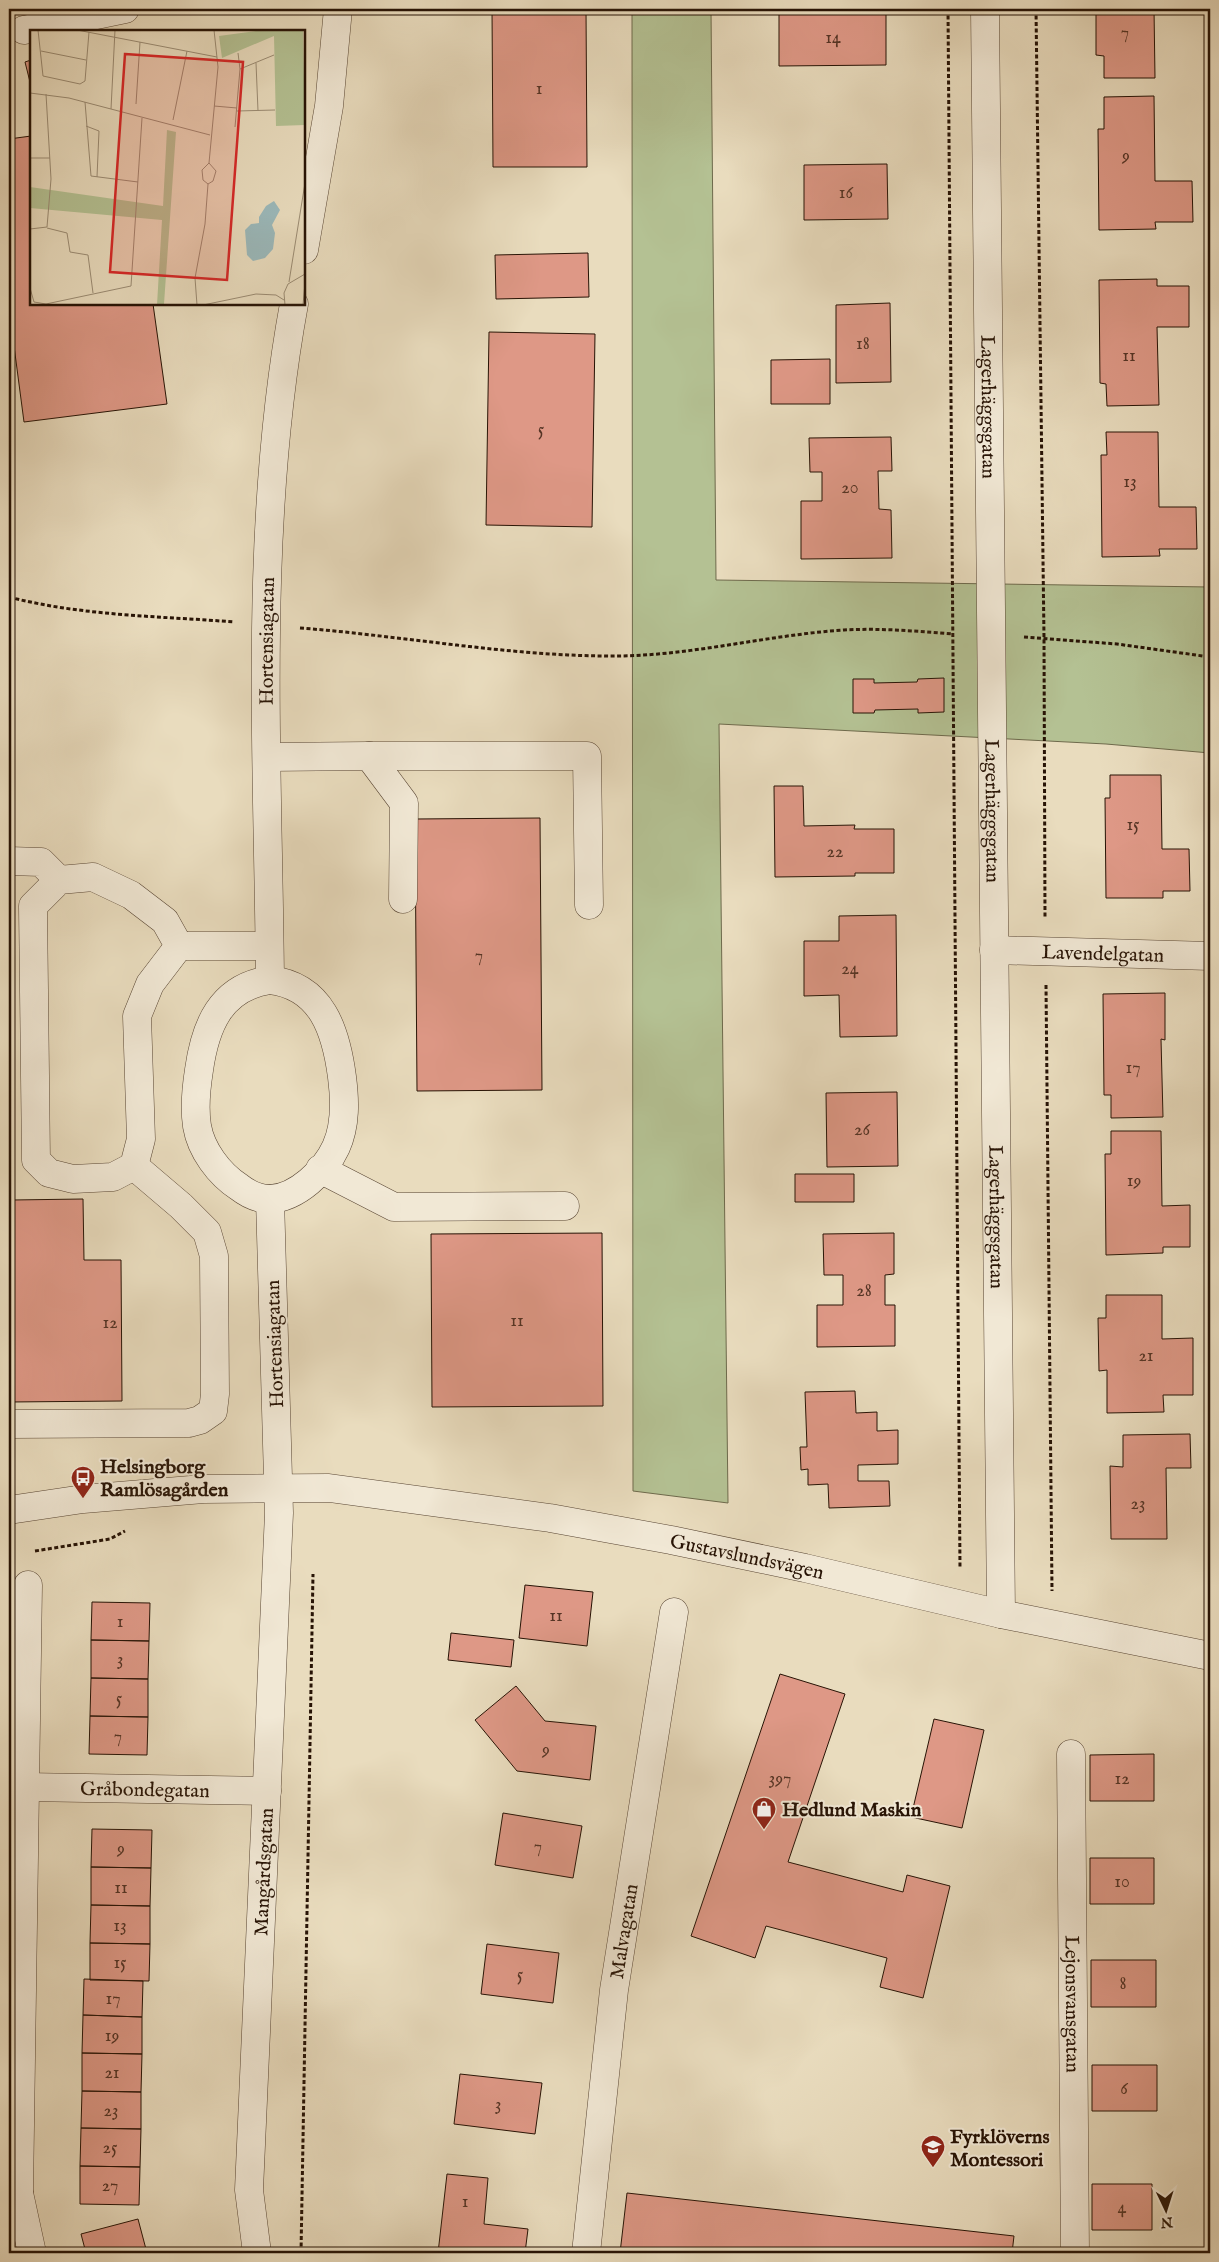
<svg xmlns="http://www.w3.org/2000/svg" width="1219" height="2262" font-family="'IM FELL English',serif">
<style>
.green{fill:#b4c193;stroke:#6e6a4c}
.building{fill:#de9886;stroke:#271305}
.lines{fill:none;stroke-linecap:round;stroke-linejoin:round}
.minor-casing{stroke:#584533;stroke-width:29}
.path{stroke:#271305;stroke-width:3;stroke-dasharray:4 2.5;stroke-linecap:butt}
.minor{stroke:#f1e8d5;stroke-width:28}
.labels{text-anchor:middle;stroke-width:4;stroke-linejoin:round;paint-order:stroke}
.number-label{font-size:18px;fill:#553425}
.street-label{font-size:20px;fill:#271305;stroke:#f1e8d5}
.poi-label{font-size:20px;font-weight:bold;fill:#271305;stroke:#f1e8d5;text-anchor:start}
.inset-road{fill:none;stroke:#9b8c74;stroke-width:1}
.view{fill:#d62828;fill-opacity:0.15;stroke:#d62828;stroke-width:2.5}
.inset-edge{fill:none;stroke:#271305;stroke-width:2.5}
</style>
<rect width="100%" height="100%" fill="#e9dcbe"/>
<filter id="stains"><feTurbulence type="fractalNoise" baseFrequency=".004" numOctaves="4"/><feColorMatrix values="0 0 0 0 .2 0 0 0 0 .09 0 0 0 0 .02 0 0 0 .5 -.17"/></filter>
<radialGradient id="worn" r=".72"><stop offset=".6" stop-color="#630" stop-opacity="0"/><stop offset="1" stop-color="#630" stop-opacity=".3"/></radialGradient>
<path class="green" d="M632 9H711L716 580 1210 587V753L1106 744 719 724 728 1503 633 1491Z"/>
<path class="building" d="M492 9H586L587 167H493Z
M886 9V65L779 66V10Z
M1096 9H1154L1155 78H1104V56L1096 55Z
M31 60V86L25 62Z
M1154 96 1155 181H1192L1193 222H1155L1156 229 1099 230 1098 129H1104V97Z
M31 136V304H153L167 404 24 422 9 308V139Z
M887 164 888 219 804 220V165Z
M588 253 589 297 496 299 495 255Z
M1157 279V286H1189V327H1157L1159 405 1107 406 1106 384 1100 383 1099 280Z
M890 303 891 382 836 383V305Z
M489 332 595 334 592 527 486 525Z
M830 359V404H771V360Z
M1106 432H1158L1159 507H1196L1197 549H1159L1160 556 1102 557 1101 455H1107Z
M891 437 892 471H878L879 509 891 510 892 558 801 559V501H822V472H810L809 438Z
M944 678V712L918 713V709L875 710 874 713H853V679H874V683L917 682 918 679Z
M1110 775H1161L1162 849H1189L1190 891H1163V898H1106L1105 798H1110Z
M774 786H803L804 826 855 825 854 829H894V873H855V876L775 877Z
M540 818 542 1090 417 1091 415 819Z
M896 915 897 1036 840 1037 839 995 804 996V941H839V916Z
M1165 993V1040L1161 1039 1163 1117 1111 1118V1095H1104L1103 994Z
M897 1092 898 1166 827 1167 826 1093Z
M1111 1131H1161L1162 1206 1190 1205V1247H1163V1253L1106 1255 1105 1154H1111Z
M795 1174H854V1202H795Z
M83 1199 84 1260H121L122 1401 9 1402V1261H13L12 1200Z
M602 1233 603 1406 432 1407 431 1234Z
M894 1233V1274L885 1275V1305H895V1346L817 1347V1305H843V1275H824L823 1234Z
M1106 1295H1162V1339L1193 1338V1395H1163L1164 1412 1107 1413V1370L1099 1371 1098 1318H1106Z
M855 1391 856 1413 877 1412V1431L898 1430V1464L858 1465V1481H889L890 1506 829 1508 828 1484 808 1485V1469L801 1470 800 1447H807L805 1392Z
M1190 1434 1191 1468H1166L1167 1539H1111L1110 1466 1123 1467V1435Z
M525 1585 593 1592 587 1646 519 1638Z
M92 1602 150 1603 149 1641 91 1640Z
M451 1633 514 1640 511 1667 448 1660Z
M91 1640 149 1641 148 1679 91 1678Z
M780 1674 845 1694 788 1862 903 1892 907 1875 950 1886 923 1998 880 1987 887 1958 766 1926 755 1958 691 1936Z
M91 1678 148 1679V1717L90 1716Z
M516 1686 545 1721 596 1726 590 1780 517 1771 475 1720Z
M90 1716 148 1717 147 1755 89 1754Z
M934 1719 984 1730 962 1828 911 1817Z
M1154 1754V1801H1090V1755Z
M1205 1808H1210V1843H1205Z
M503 1813 582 1826 573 1878 495 1865Z
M92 1829 152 1830 151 1868 91 1867Z
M1090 1858H1154V1904H1090Z
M91 1867 151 1868 150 1906 91 1905Z
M91 1905 150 1906V1944L90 1943Z
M1205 1905H1210V1939H1205Z
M90 1943 150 1944 149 1981 90 1980Z
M487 1944 559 1953 553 2003 481 1994Z
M1091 1960H1156V2007H1091Z
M84 1979 143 1981 142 2017 83 2015Z
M1205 2002H1210V2036H1205Z
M83 2015 142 2017V2054L82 2053Z
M82 2053 142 2054 141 2092 82 2091Z
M1092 2065H1157V2111H1092Z
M460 2074 542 2083 535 2134 454 2124Z
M82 2091 141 2092V2129L81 2128Z
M1205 2098H1210V2132H1205Z
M81 2128 141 2129 140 2167 80 2166Z
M1205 2149H1210V2168H1205Z
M80 2166 140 2167 139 2205 80 2204Z
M447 2174 488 2178 484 2224 528 2229 525 2253H438Z
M1092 2184H1152V2230H1092Z
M627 2193 1014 2236 1012 2253H620Z
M138 2219 147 2253H86L81 2234Z
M1206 2232H1210V2253H1206Z"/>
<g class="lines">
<defs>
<g id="minor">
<path id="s1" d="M985 9 1001 1614"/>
<path d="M24 30 125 9"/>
<path d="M304 250 329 106 338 9"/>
<path d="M369 756H587L589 905"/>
<path d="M267 757 369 756 404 803 403 899"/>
<path d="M9 861 41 862 59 880"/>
<path d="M93 877 131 895 165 921 179 946 150 984 137 1016 141 1139 134 1166 113 1177 73 1179 49 1173 36 1160 33 906 59 880Z"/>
<path d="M179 946H269"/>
<path id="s2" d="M994 950 1210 956"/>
<path id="s3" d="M270 980C268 754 253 527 294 304"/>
<path d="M270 980C322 986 336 1031 342 1077 345 1100 346 1125 336 1147 325 1171 297 1198 270 1199 258 1199 248 1194 239 1187 219 1174 201 1150 197 1126 194 1107 196 1089 199 1070 205 1027 220 987 270 980Z"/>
<path d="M320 1169 394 1207 565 1206"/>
<path d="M9 1424 189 1423 200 1420 213 1411 215 1394 214 1256 207 1232 181 1206 134 1166"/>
<path id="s4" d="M9 1510 83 1499 203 1489 329 1488 550 1518 671 1540 805 1568 1001 1614 1210 1656"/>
<path id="s5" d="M1071 1754 1075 2253"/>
<path id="s6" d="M24 1787 267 1791"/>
<path d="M19 2193 32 2253"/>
<path d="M9 2197 19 2193 28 1585"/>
<path id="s7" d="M257 2253 249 2190 279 1513 270 1199"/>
<path id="s8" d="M586 2253 614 1990 674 1612"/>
</g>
</defs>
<use href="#minor" class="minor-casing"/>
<path class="path" d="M948 9 960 1569
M1036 9 1044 638 1045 918
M9 597C82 616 159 616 234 622
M300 628C406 636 512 657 619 656 695 655 768 635 844 630 880 628 916 631 953 634
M1024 637 1117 644 1210 657
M1046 985 1052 1591
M35 1551 110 1539 125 1531
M301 2253 313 1574"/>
<use href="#minor" class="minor"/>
</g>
<defs>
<symbol id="bus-pin" viewBox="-11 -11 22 30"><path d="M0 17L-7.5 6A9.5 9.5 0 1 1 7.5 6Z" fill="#8f2418" stroke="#f1e8d5"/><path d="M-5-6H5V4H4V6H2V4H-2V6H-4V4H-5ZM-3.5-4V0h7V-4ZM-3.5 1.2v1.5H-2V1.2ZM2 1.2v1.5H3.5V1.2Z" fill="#fff"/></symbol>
<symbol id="shop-pin" viewBox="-11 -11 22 30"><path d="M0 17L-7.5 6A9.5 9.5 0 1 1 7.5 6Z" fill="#8f2418" stroke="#f1e8d5"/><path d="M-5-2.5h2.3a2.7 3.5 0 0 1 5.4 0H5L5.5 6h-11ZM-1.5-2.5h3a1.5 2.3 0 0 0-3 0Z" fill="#fff"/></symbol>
<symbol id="school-pin" viewBox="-11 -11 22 30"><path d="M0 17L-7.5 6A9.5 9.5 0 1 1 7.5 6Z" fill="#8f2418" stroke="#f1e8d5"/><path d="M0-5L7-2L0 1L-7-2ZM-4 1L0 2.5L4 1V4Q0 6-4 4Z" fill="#fff"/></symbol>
</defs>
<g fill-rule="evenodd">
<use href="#bus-pin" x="69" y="1464" width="28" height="38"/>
<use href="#shop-pin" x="750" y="1795" width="28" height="38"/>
<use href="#school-pin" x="919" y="2133" width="28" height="38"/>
</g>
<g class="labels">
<g class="number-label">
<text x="1125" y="38">7</text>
<text x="833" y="43">14</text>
<text x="539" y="94">1</text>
<text x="1126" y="161">9</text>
<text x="846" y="198">16</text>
<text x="863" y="349">18</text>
<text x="1129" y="361">11</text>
<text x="541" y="435">5</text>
<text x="1130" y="487">13</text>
<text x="850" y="493">20</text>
<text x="1133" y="830">15</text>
<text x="835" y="857">22</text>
<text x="479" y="961">7</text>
<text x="850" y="974">24</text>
<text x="1133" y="1073">17</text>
<text x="862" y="1135">26</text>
<text x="1134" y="1186">19</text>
<text x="864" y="1296">28</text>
<text x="517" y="1326">11</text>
<text x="110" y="1328">12</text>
<text x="1146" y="1361">21</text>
<text x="1138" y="1509">23</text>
<text x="556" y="1621">11</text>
<text x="120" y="1627">1</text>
<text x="120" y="1665">3</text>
<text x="119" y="1704">5</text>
<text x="118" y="1742">7</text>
<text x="546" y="1755">9</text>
<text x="780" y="1784">397</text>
<text x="1122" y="1784">12</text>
<text x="538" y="1852">7</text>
<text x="121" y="1854">9</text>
<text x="1122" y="1887">10</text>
<text x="121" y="1893">11</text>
<text x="120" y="1931">13</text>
<text x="120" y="1968">15</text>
<text x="520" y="1980">5</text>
<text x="1123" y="1989">8</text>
<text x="113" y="2004">17</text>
<text x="112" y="2041">19</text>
<text x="112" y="2078">21</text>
<text x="1124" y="2094">6</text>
<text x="498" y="2110">3</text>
<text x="111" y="2116">23</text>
<text x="110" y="2153">25</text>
<text x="110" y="2191">27</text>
<text x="465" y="2207">1</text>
<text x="1122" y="2213">4</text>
</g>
<g class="street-label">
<text dy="7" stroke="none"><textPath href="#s1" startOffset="398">Lagerhäggsgatan</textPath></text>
<text dy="7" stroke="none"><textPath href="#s3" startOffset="339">Hortensiagatan</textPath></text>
<text dy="7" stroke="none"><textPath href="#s1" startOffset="802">Lagerhäggsgatan</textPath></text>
<text dy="7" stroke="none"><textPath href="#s2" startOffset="109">Lavendelgatan</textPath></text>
<text dy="7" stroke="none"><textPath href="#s1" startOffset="1208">Lagerhäggsgatan</textPath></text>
<text transform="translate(274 1344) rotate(-92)" y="7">Hortensiagatan</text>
<text dy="7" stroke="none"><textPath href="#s4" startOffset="745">Gustavslundsvägen</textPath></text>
<text dy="7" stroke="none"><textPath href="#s6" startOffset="121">Gråbondegatan</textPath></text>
<text dy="7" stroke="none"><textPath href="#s7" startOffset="382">Mangårdsgatan</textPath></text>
<text dy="7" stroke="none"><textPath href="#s8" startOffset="324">Malvagatan</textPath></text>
<text dy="7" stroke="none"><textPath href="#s5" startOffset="250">Lejonsvansgatan</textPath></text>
</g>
<g class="poi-label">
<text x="100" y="1473">Helsingborg<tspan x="100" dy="23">Ramlösagården</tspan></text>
<text x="782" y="1816">Hedlund Maskin</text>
<text x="950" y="2143">Fyrklöverns<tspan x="950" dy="23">Montessori</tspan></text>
</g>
</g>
<g transform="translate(30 30)">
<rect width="275" height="275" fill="#e9dcbe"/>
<path d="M234 0H273L275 95 246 96 244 6 192 28 189 6ZM137 100 146 102 134 274 127 275 132 190 0 178V157L133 176Z" fill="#b4c193"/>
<path d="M244 171 250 180 242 195 245 203 243 219 235 228 223 231 217 225 215 200 221 194 229 193V187L236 176Z" fill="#9bb9bb"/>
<path class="inset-road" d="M8 0 13 46 50 54 55 51 59 2M47 0 187 27M11 21 56 30M208 23 210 39M226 33 228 81M0 63 39 68 180 105M55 72 61 146 108 152M106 74 110 12M184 76 207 78M81 79 85 0M207 81 245 80M143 90 157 21M56 96 69 101 67 147M205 97 210 39 244 25M0 128H20M179 133 188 37 184 0M178 154 173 150 172 140 179 133M178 154 183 151 186 141 179 133M17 198 37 203 40 222 58 225 63 263M0 199 17 197 21 149 16 64M259 252 275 153M0 258 4 272 16 274 101 256 112 88M167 275 165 248 175 194 178 154M173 275 226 264 246 265 254 270M255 275 254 263 258 254 275 244M273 275 275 253"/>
<path class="view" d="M95 24 213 32 197 250 80 242Z"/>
<rect width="275" height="275" class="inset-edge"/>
</g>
<rect width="1219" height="2262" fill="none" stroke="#e9dcbe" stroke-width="30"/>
<rect x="10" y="10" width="1199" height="2242" fill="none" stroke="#271305" stroke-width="2.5"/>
<rect x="15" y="15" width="1189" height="2232" fill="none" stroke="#271305"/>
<g transform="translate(1166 2210) rotate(176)" stroke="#f1e8d5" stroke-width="4" paint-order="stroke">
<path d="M0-4L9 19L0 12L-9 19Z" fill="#271305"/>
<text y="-8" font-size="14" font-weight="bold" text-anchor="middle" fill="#271305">N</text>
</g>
<rect width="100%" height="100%" filter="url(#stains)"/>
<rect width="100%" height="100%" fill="url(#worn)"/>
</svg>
